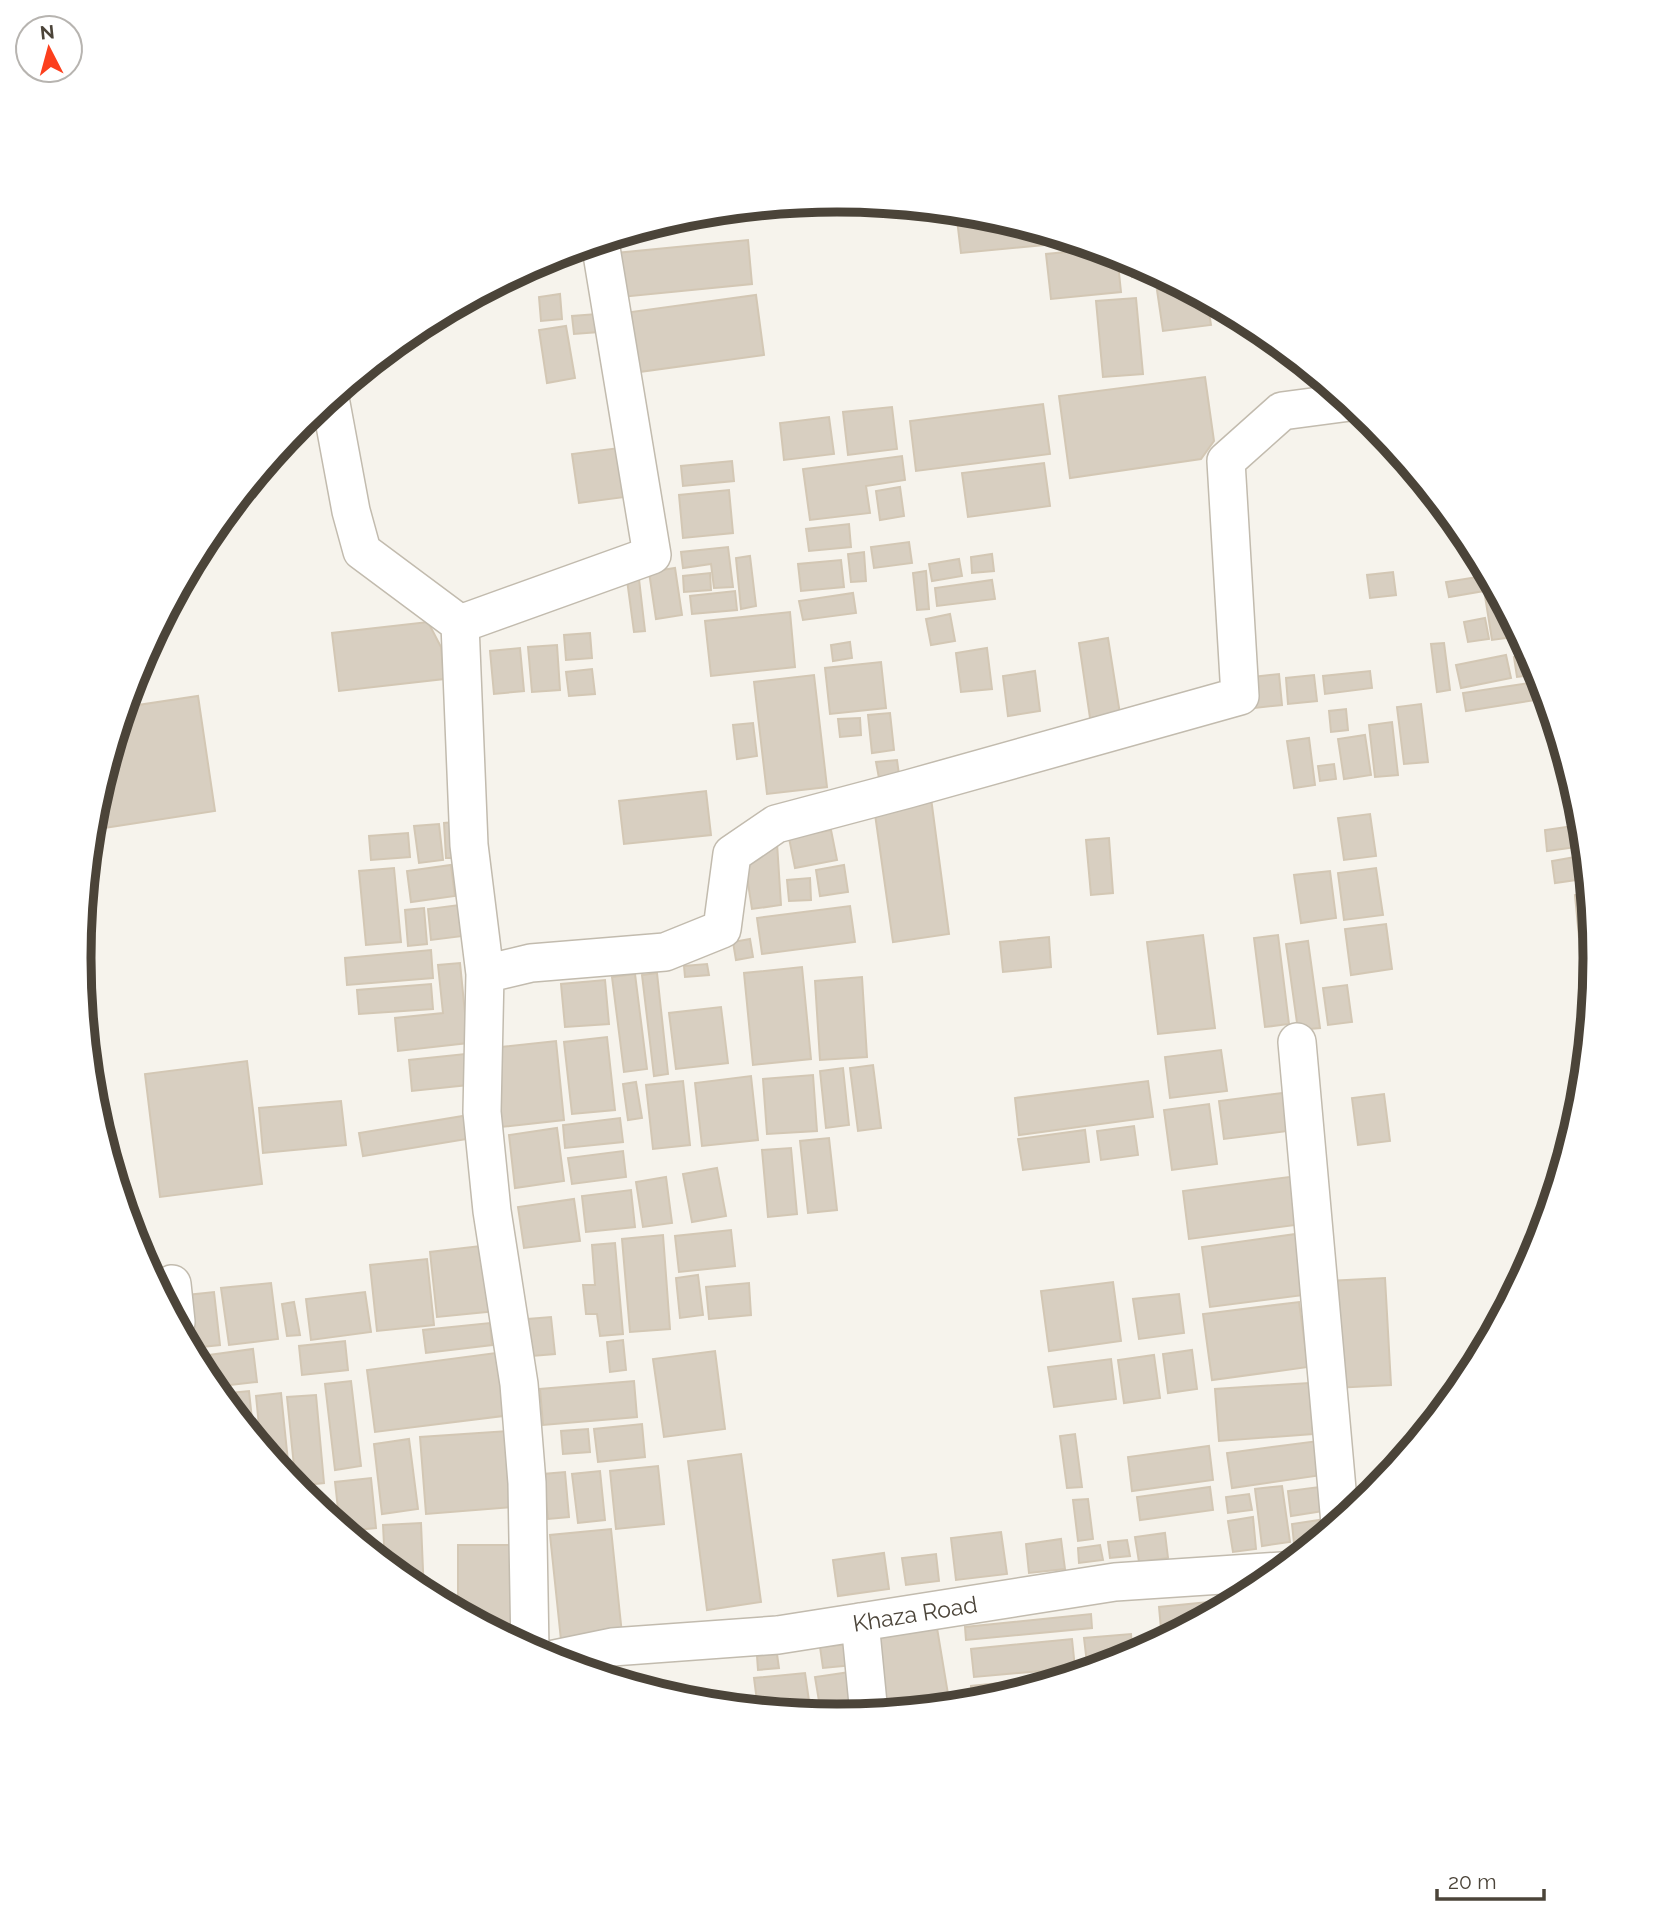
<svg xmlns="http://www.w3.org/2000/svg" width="1675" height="1917" font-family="Raleway,sans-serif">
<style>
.building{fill:#d8cfc1;stroke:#d3c7b4;stroke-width:2}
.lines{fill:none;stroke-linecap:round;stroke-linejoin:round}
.minor-casing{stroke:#c2bbae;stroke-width:40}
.minor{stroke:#fff;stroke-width:37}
.labels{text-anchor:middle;stroke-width:5;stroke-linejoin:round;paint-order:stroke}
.street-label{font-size:23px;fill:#4b4439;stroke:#fff}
.rim{fill:none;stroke:#4b4439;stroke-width:9}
</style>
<rect width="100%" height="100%" fill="#f6f3ec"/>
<path class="building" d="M956 211 986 214 1043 232 1044 245 961 253Z
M748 240 752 284 621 297 616 253Z
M1098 249 1117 254 1121 292 1051 299 1046 254Z
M1129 258 1158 273 1132 277Z
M1182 286 1207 300 1211 325 1163 331 1157 290Z
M560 294 562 319 541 321 539 297Z
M756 295 764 355 639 372 631 312Z
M1136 298 1143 374 1103 377 1096 301Z
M597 314 599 332 574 334 572 316Z
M566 326 575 378 547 383 539 330Z
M1205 377 1214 441 1201 459 1070 478 1059 396Z
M1043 404 1050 454 916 471 910 421Z
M892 407 897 449 848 455 843 412Z
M829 417 834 454 784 460 780 423Z
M619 448 625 497 579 503 572 454Z
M902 456 905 480 866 486 870 513 810 520 803 469Z
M732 461 734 481 683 486 681 466Z
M1044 463 1050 506 968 517 962 473Z
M900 487 904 516 880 520 876 491Z
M729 490 733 533 683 538 679 495Z
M849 524 851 547 809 551 806 529Z
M1470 540 1483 565 1475 566Z
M909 542 912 563 874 568 871 547Z
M728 547 733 587 714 588 711 564 683 568 681 552Z
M864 552 866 581 851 582 848 554Z
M992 554 994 571 972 573 971 557Z
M750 556 756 606 741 609 736 558Z
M959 559 962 576 932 581 929 564Z
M841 560 844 587 801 591 798 564Z
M675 568 682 615 656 619 649 572Z
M926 571 929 609 917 610 913 573Z
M1393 572 1396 595 1370 598 1367 575Z
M710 573 711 590 684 592 683 576Z
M1489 575 1496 589 1449 597 1446 582Z
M639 579 645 631 634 632 627 580Z
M992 580 995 599 937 606 935 588Z
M735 591 737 610 692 614 690 596Z
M853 593 856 613 803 620 799 601Z
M1499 594 1521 636 1492 640 1485 596Z
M790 612 795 667 711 676 705 621Z
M950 614 955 641 931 645 926 619Z
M1485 618 1489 639 1468 642 1464 622Z
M428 622 441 647 444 679 339 691 332 633Z
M590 633 592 658 566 660 564 635Z
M1108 638 1120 714 1090 718 1079 643Z
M850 642 852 658 833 661 831 645Z
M1444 643 1450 690 1437 692 1431 644Z
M557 645 560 690 532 692 528 647Z
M520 648 524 691 494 694 490 651Z
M987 648 992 689 961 692 956 653Z
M1506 655 1511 678 1461 688 1456 665Z
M1531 655 1540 674 1517 677 1514 657Z
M881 662 886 708 830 714 825 668Z
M592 669 595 694 569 696 566 672Z
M1035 671 1040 711 1008 716 1003 676Z
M1370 671 1372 688 1325 694 1323 676Z
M1279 674 1282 705 1255 708 1253 677Z
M814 675 827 787 767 794 754 682Z
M1314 675 1317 701 1288 704 1286 678Z
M1543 681 1548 698 1466 711 1463 693Z
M198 696 215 811 91 830 93 810 125 707Z
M1421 704 1428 762 1404 764 1397 707Z
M1346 709 1348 730 1331 732 1329 711Z
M890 713 894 750 872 753 868 715Z
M860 718 861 735 840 737 838 719Z
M1392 722 1398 775 1375 777 1369 725Z
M753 723 757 756 737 759 733 725Z
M1365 735 1371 775 1344 779 1338 739Z
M1309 738 1315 785 1294 788 1287 741Z
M897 760 899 775 879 778 876 762Z
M1334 764 1336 779 1320 781 1318 766Z
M706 791 711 835 624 844 619 801Z
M931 798 949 934 893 942 874 807Z
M1370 814 1376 856 1344 860 1338 818Z
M455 822 458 858H446L444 823Z
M439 824 443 860 419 863 414 826Z
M1581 825 1584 846 1547 851 1545 830Z
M831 830 837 860 795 868 789 838Z
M408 833 410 857 371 860 369 836Z
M1109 838 1113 893 1091 895 1086 840Z
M777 843 781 905 752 909 744 858Z
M1581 856 1584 879 1555 883 1552 861Z
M451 865 455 896 411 902 407 871Z
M844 865 848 892 820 896 816 870Z
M394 868 401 942 366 945 359 871Z
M1376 868 1383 915 1344 920 1338 873Z
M1330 871 1336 918 1301 923 1294 875Z
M810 878 811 900 789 901 787 880Z
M1590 893 1594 936 1579 937 1575 895Z
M459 905 463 936 431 940 428 909Z
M850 906 855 942 762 954 757 918Z
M424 908 427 944 408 946 405 910Z
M1386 924 1392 969 1351 975 1345 929Z
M1203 935 1215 1028 1158 1034 1147 942Z
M1278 935 1289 1024 1265 1027 1254 938Z
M1049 937 1051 967 1003 972 1000 942Z
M750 939 753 957 736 960 733 942Z
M1308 941 1320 1028 1298 1030 1286 944Z
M431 950 433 978 347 985 345 958Z
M460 963 468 1043 398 1051 395 1018 443 1013 438 965Z
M707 964 709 975 685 977 684 966Z
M802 967 811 1059 753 1065 744 973Z
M657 973 668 1074 654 1076 642 975Z
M635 974 647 1069 624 1072 612 977Z
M862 977 867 1057 820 1060 815 981Z
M605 980 609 1024 565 1027 561 984Z
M431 984 433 1009 359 1014 357 990Z
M1347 985 1352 1022 1328 1025 1323 988Z
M721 1007 728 1063 676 1069 669 1013Z
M1589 1027 1582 1107 1577 1028Z
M607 1037 615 1110 572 1114 564 1042Z
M556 1041 564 1120 501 1127 492 1048Z
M1221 1050 1227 1091 1170 1098 1165 1057Z
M465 1054 468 1085 412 1091 409 1060Z
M247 1061 262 1184 160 1197 145 1074Z
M873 1065 881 1128 858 1131 850 1068Z
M843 1068 849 1125 826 1128 820 1071Z
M813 1075 817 1131 767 1134 763 1079Z
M751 1076 758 1140 702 1146 695 1083Z
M683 1081 690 1145 653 1149 646 1085Z
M1148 1081 1153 1117 1019 1135 1015 1098Z
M636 1082 642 1118 628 1120 623 1084Z
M1290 1092 1295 1130 1224 1139 1219 1101Z
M1384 1094 1390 1141 1358 1145 1352 1098Z
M341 1101 346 1145 263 1153 259 1108Z
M1209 1104 1217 1164 1172 1170 1164 1110Z
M469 1115 473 1138 363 1156 359 1133Z
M620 1118 623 1142 565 1148 563 1125Z
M1134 1126 1138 1155 1101 1160 1097 1131Z
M557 1128 564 1181 515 1188 509 1135Z
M1085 1130 1089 1162 1023 1170 1018 1139Z
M829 1138 837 1210 808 1213 800 1141Z
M791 1148 797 1214 768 1217 762 1150Z
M623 1151 626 1177 572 1184 568 1158Z
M717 1168 726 1216 692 1222 683 1174Z
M1297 1176 1303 1224 1189 1239 1183 1191Z
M666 1177 672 1223 643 1227 636 1182Z
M631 1190 635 1227 586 1232 582 1196Z
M574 1199 580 1241 524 1248 518 1207Z
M731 1230 735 1266 679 1272 675 1236Z
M1296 1234 1304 1295 1210 1307 1202 1247Z
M663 1235 670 1329 630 1332 622 1239Z
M615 1243 623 1334 600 1336 597 1314H586L583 1285H595L592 1245Z
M489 1245 496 1311 437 1317 430 1252Z
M427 1259 434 1325 377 1331 370 1265Z
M698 1275 703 1315 680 1318 676 1278Z
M1385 1278 1391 1385 1334 1388 1328 1281Z
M1113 1282 1121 1341 1049 1351 1041 1291Z
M271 1283 278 1339 229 1345 221 1288Z
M749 1283 751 1315 709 1319 706 1287Z
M1519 1285 1508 1306 1507 1286Z
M214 1292 220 1345 193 1348 187 1295Z
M365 1292 371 1332 311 1340 306 1299Z
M1179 1294 1184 1333 1139 1339 1133 1299Z
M294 1302 300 1335 287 1336 282 1304Z
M1299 1302 1308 1367 1212 1380 1203 1314Z
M551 1317 555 1354 532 1356 528 1319Z
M490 1323 492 1345 426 1353 423 1330Z
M623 1340 626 1370 610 1372 607 1342Z
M345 1341 348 1370 302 1375 299 1346Z
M253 1349 257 1382 213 1387 194 1357Z
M1192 1350 1197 1389 1168 1393 1163 1354Z
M715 1351 725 1429 664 1437 653 1359Z
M503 1352 511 1415 375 1432 367 1370Z
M1154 1355 1160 1398 1124 1403 1118 1360Z
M1111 1359 1116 1399 1054 1407 1048 1367Z
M351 1381 361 1466 335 1470 325 1384Z
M634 1381 637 1417 543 1425 540 1389Z
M1309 1383 1313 1434 1219 1441 1215 1389Z
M249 1391 254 1438 218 1394Z
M281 1393 290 1481 261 1446 256 1396Z
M316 1395 324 1483 296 1486 287 1397Z
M642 1424 645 1457 598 1462 594 1429Z
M588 1429 590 1452 563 1454 561 1431Z
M508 1431 514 1507 426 1514 420 1437Z
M1075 1434 1082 1487 1067 1488 1060 1436Z
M409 1439 418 1509 382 1514 374 1444Z
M1318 1441 1322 1475 1232 1488 1227 1453Z
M1209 1446 1213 1480 1132 1491 1128 1457Z
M741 1454 761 1602 707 1610 688 1461Z
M658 1466 664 1524 616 1529 610 1471Z
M600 1471 605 1520 578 1523 572 1474Z
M565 1472 569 1517 548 1519 543 1474Z
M371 1478 376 1528 345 1531 340 1527 335 1482Z
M1282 1486 1290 1542 1262 1546 1255 1489Z
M1327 1486 1330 1510 1291 1516 1288 1491Z
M1210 1487 1213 1510 1140 1520 1137 1497Z
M1249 1494 1252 1510 1228 1513 1226 1497Z
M1088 1499 1093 1539 1078 1541 1073 1500Z
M1253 1517 1256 1549 1233 1552 1228 1521Z
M1326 1519 1328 1533 1320 1539 1294 1543 1292 1524Z
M421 1523 424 1594 385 1564 383 1525Z
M611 1529 622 1634 561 1640 550 1535Z
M1001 1532 1007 1574 956 1580 951 1538Z
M1165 1533 1168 1558 1139 1562 1135 1537Z
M1061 1539 1065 1569 1029 1573 1026 1544Z
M1127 1540 1130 1556 1110 1558 1108 1542Z
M458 1545H525L526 1648 458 1612Z
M1100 1545 1103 1560 1079 1563 1078 1548Z
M884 1553 889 1589 838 1596 833 1560Z
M936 1554 939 1581 906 1585 902 1558Z
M1228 1600V1606L1162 1640 1159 1607Z
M1091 1614 1092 1628 966 1640 965 1627Z
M937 1628 950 1706 885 1713 872 1639Z
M1131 1634 1133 1657 1088 1672 1084 1638Z
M1072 1639 1075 1668 974 1677 971 1649Z
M851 1644 853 1665 823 1668 820 1647Z
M777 1654 779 1668 758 1670 757 1656Z
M857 1671 861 1700 820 1707 815 1677Z
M805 1673 810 1708 780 1712 758 1709 754 1678Z
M1072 1676 985 1703 972 1704 971 1686Z
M644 1680 645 1689 622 1682Z"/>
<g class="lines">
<defs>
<path id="minor" d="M330 398 351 511 362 551 460 624 469 845 485 974
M460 624 652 555 600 242
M1297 1042 1340 1523
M172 1284 176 1322
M860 1622 869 1714
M530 1650 527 1483 519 1384 492 1211 482 1112 485 974 531 963 665 952 722 929 732 854 776 824 908 789 1240 696 1226 461 1282 411 1350 402
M549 1660 612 1647 778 1635 1115 1582 1282 1571"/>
</defs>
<use href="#minor" class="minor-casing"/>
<use href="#minor" class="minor"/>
</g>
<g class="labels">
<g class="street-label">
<text transform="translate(915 1614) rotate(-9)" y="8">Khaza Road</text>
</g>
</g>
<path d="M0 0H1675V1917H0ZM91 958a746 746 0 1 1 1492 0a746 746 0 1 1-1492 0Z" fill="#fff" fill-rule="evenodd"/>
<path class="rim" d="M91 958a746 746 0 1 1 1492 0a746 746 0 1 1-1492 0Z"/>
<g transform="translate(49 49) rotate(354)"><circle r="33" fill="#ffffff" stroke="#b7b4b0" stroke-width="2"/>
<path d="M0-5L12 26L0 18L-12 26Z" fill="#fc3f1d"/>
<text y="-10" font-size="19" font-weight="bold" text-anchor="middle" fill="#4b4439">N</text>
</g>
<path d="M1437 1889v10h107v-10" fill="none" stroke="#4b4439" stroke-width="3.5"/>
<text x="1448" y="1889" font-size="21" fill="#4b4439" stroke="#ffffff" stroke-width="5" paint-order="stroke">20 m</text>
</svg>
